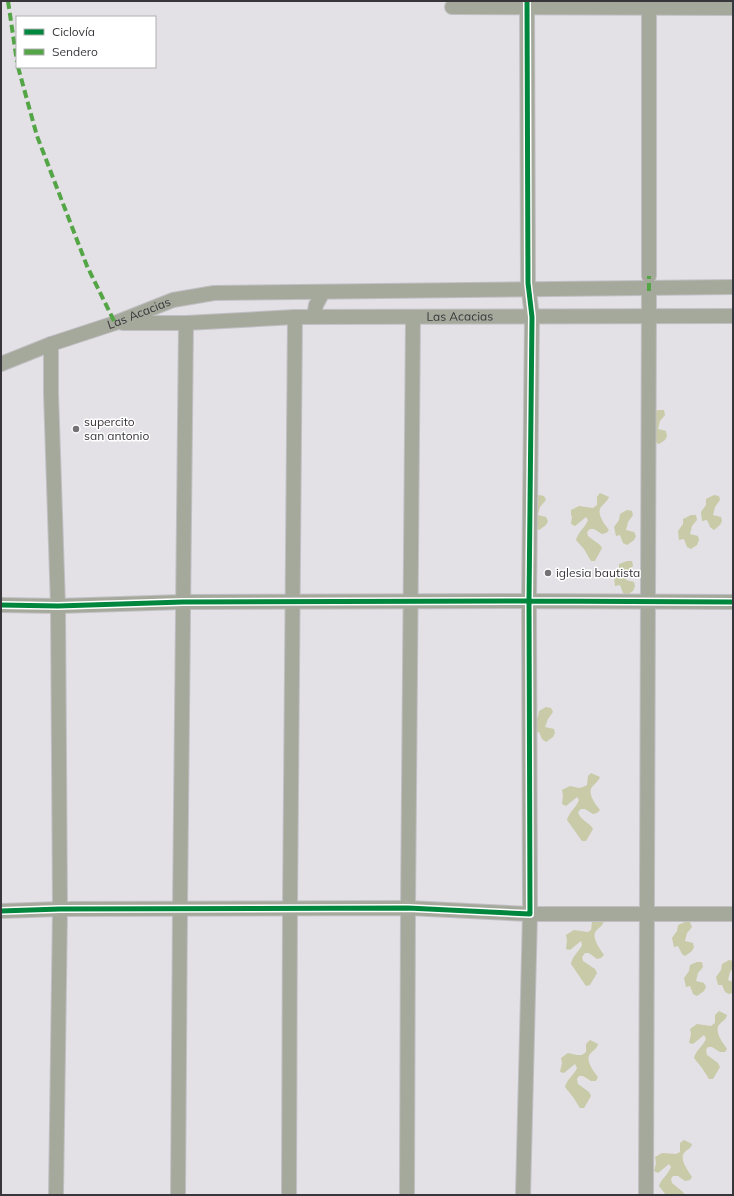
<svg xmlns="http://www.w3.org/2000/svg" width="734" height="1196" font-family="Mulish,sans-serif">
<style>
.green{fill:#c9caa7}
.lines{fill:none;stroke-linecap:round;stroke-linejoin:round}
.minor-casing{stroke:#c1bfc3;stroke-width:16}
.minor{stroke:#a5a99c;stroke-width:14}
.quiet{stroke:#53a545;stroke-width:4;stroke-dasharray:8 4;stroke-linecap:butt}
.cycleway-casing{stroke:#fff;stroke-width:8}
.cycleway{stroke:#00873e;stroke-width:5}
.poi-dot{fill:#747277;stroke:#fff;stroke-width:1.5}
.labels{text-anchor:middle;stroke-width:3;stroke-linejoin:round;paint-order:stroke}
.street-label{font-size:12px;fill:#38363b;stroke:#fff}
.poi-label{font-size:12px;fill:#38363b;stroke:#fff;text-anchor:start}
</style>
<rect width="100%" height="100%" fill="#e3e0e6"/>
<path class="green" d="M659 410H664L665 415 660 421 658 429 666 431 667 436 665 440 659 444 655 442V411Z
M600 493 609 497C607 502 604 503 601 507 596 514 605 525 609 530L606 533 602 534 594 529H590L587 532 588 536 600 545 602 548 595 561H591L584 549 576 540C578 532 585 528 588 520L586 517 575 526 571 524 572 516 571 515V510L579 506 593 508 597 505V497Z
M539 495 544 496 546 500 540 507 538 515 546 517 548 521 546 525 539 530 535 528V497Z
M714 495 719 496 720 500 715 507 713 515 721 517 722 521 720 525 714 530 710 527 707 520 702 521 701 512 706 505V499Z
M627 510 632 511 633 515 628 522 626 530 634 532 636 536 634 540 627 545 623 543 620 535 616 536 614 527 619 520 620 514Z
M691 515H696L697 520 692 526 690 534 698 536 699 540 697 545 691 549 687 547 684 539 679 540 678 531 683 524V519Z
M627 561H632L633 566 628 572 626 580 634 582 635 586 633 591 627 595 623 593 620 585 615 586 614 577 619 570V564Z
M546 707 551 708 553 712 548 719 545 727 554 729 555 733 553 737 546 742 542 739 539 732 535 733V720L538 717 539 711Z
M591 773 600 777C598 782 595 783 592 787 587 794 596 805 600 810L597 813 593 814 585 809H581L578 812C580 820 589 822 593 829L586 841H582L567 820C569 812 576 808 579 800L577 797 566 806 562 804 563 796 562 790 570 786 579 788 583 787 587 785 588 776Z
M595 918 604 921C602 927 599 927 596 931 591 938 600 949 604 955L601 958 597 959 589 953H585L582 957 583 961 595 969 597 973 590 985 586 986 571 964C572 956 579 952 582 945L581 941 570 950 566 949 567 940 566 935 574 930 588 932 591 930 592 921Z
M685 922H690L692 927 687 933 685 941 693 943 694 947 692 951 685 956 682 954 678 946 674 947 672 938 677 931 678 925Z
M729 960 733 961V968L730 972 728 980 733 982V993L729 994 725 992 722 985H718L716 977 721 970 722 964Z
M697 962H702L703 967 698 973 696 981 704 983 706 987 704 991 697 996 693 994 690 986 686 987 684 978 689 971 690 965Z
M719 1011 727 1015C726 1020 722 1021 719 1025 714 1032 723 1043 727 1049L725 1052H720L712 1047H708L706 1050 707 1055 718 1063 720 1067 713 1079H709L702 1068 694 1058C696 1050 703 1046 706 1039L704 1035 693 1044 689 1043 691 1034 690 1029 697 1024 711 1026 715 1023V1015Z
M590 1040 598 1044C597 1049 593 1050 590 1054 585 1061 594 1072 598 1077L596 1081H591L583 1076H579L577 1079 578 1084 589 1092 591 1096 584 1108H580L573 1097 565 1087C567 1079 574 1075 577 1068L575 1064 564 1073 560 1072 562 1063 561 1058 568 1053 577 1055H582L586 1052V1044Z
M684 1140 692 1144C691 1149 687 1149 684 1153 679 1160 689 1172 692 1177L690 1180 685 1181 678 1176H673L671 1179 672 1183 683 1192 685 1195H666L659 1186C661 1179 668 1175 671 1167L669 1164 658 1173 654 1171 656 1163 655 1157 662 1153 676 1154 680 1152V1143Z"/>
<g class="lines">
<defs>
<g id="minor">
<path d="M452 7 733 8"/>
<path d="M649 276V1"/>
<path d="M314 317 316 305 323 292"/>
<path id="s1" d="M123 323H186L295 317 733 316"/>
<path d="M51 344V393L58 606 60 909 56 1195"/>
<path id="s2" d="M1 364 51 344 115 323 173 300 214 293 733 287"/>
<path d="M1 605 58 606 183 602 529 601 532 317 528 283 527 1"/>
<path d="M1 911 60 909 408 908 530 914 529 601 733 602"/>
<path d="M178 1195 180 909 186 323"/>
<path d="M289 1195 290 908 295 317"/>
<path d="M407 1195 408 908 413 317"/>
<path d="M523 1195 530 914H733"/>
<path d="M646 1195 649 291"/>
</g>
</defs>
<use href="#minor" class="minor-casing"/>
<use href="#minor" class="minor"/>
<path class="quiet" d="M8 1 17 62
M18 67 37 136 87 266 115 323
M649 291V276"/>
<defs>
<path id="cycleway" d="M1 605 58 606 183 602 529 601 532 317 528 283 527 1
M1 911 60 909 408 908 530 914 529 601 733 602"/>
</defs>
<use href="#cycleway" class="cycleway-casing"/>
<use href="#cycleway" class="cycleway"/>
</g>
<g class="poi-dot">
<circle cx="76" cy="429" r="4"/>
<circle cx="548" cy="573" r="4"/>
</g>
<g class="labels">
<g class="street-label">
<text dy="4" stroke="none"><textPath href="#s2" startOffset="147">Las Acacias</textPath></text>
<text dy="4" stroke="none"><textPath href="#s1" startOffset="337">Las Acacias</textPath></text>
</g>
<g class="poi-label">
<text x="84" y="426">supercito<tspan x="84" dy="14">san antonio</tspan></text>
<text x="556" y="577">iglesia bautista</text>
</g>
</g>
<rect width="734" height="1196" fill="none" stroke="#38363b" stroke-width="4"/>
<rect x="16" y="16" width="140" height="52" fill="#ffffff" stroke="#afafb1"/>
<rect x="24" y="29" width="20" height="6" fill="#00873e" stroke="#afafb1"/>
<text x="52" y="36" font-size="12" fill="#38363b">Ciclovía</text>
<rect x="24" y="49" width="20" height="6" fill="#53a545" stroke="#afafb1"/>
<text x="52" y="56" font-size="12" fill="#38363b">Sendero</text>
</svg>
